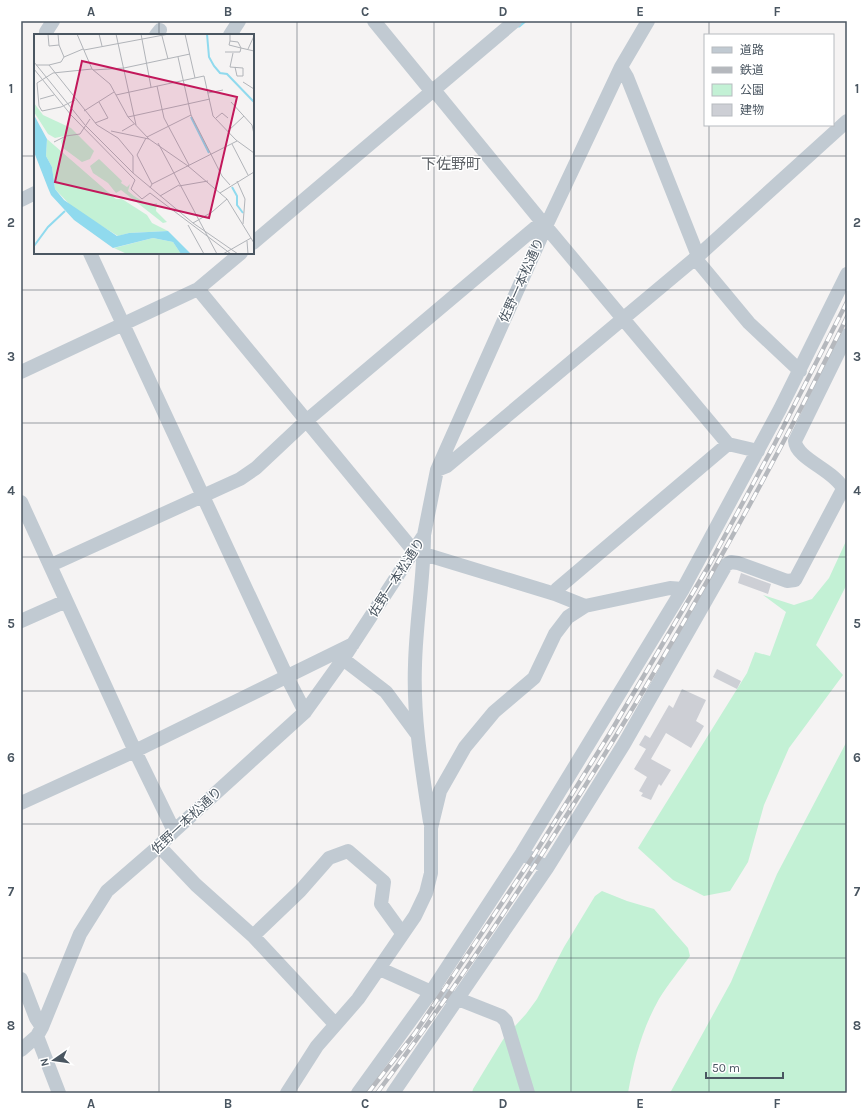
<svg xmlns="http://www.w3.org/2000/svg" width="868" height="1114" font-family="Karla,'Noto Sans JP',sans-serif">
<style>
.green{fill:#c3f1d5}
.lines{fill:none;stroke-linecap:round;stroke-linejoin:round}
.stream{stroke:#90daee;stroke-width:3}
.building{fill:#cdcfd5}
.minor{stroke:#c1cad2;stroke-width:14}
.rail-casing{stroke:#b5b8bd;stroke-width:4.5}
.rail{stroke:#fff;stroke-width:3;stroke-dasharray:9;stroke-linecap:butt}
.grid{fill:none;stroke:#4a5661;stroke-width:1;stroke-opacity:0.55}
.labels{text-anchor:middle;stroke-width:3;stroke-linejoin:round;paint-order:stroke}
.street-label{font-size:13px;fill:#4a5661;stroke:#fff}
.quarter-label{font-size:15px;fill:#5f6368;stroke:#fff}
.inset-river{fill:none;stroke:#90daee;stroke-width:2}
.inset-road{fill:none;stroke:#b1b4b9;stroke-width:1}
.view{fill:#c2185b;fill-opacity:0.15;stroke:#c2185b;stroke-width:2}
.inset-edge{fill:none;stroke:#4a5661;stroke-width:2}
.neatline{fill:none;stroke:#4a5661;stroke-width:1.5}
.grid-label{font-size:13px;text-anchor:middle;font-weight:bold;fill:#4a5661}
</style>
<rect width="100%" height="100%" fill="#f5f3f3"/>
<path class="green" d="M847 539V584L816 645 843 675 789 748 764 805 748 862 730 891 704 896 673 880 638 848 747 673 755 652 770 656 786 612 763 595 794 605 812 599 829 578Z
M847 741V1093H670L731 982 777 874Z
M602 891 627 901 654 909 688 948 690 956C680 970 668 984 659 999 642 1029 634 1060 628 1093H472L473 1089 504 1038 526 1014 537 999 564 947 595 896Z"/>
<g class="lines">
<path class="stream" d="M519 26 525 21"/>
</g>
<path class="building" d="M741 573 771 584 768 594 738 583Z
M717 669 741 681 737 689 713 677Z
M682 689 706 700 696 721 704 726 691 748 666 733 651 759 671 770 661 786 659 784 651 800 641 796 643 793 639 791 647 777 634 769 646 749 639 745 645 735 650 738 669 705 673 708Z"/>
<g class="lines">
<path class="minor" d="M374 21 428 87 434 90 542 222 728 444 758 451
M46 32 53 21
M156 35 160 30
M230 35 239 21
M621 67 627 77 698 256
M21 200 35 193
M253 243 515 21
M90 253 287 677 305 712
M695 258 749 323 800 371
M198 289 413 550
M21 372 198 289 241 253
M437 470 447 466 698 256 847 121
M21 502 135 751 174 831
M424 535C424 578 416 621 415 665 413 718 422 770 430 822
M424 554 555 594 585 606
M51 565 240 479 256 468 306 421 542 222
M555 594 557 589 728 444
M21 621 66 601
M343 659 386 692 417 734
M21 803 135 751 353 644
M159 846 196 885 253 936 335 1024
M522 853 547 868
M253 936 300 891 329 858 348 851 384 882 381 904 402 933
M380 969 431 992 458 999 501 1016 506 1021 528 1093
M21 979 36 1018 42 1027
M37 1036 59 1093
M21 1050 37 1036 42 1027 80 934 107 891 159 846 174 831 305 712 343 659 424 535 437 470 546 226 621 67 648 21
M287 1093 317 1046 358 999 415 916 426 893 431 873V828L440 791 465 747 494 712 534 678 555 634 568 617 585 606 670 588 683 589
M358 1093 431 992 522 853 683 589 780 409 847 274
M393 1093 547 868 624 744 726 565 731 562 738 563 787 581 795 580 843 489C836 471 796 459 795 441L847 335"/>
<defs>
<path id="rail" d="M368 1093 415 1033 455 973 534 855 610 733 708 567 774 445 847 302
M377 1093C446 1002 509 907 570 810 671 650 764 486 847 317"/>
</defs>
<use href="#rail" class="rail-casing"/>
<use href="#rail" class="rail"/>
</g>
<path class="grid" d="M159 21V35M297 21V1093M434 21V1093M571 21V1093M709 21V35M709 125V1093M21 156H35M253 156H847M159 253V1093M21 290H847M21 423H847M21 557H847M21 691H847M21 824H847M21 958H847"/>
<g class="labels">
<g class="street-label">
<text transform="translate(521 280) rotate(-66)" y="5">佐野一本松通り</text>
<text transform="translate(396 577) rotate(-57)" y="5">佐野一本松通り</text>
<text transform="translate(186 820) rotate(-43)" y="5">佐野一本松通り</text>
</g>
<g class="quarter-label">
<text x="451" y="169">下佐野町</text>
</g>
</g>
<g transform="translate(34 34)">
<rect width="220" height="220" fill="#f5f3f3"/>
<path d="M0 69 9 81 37 94 60 117 56 125 48 128 29 114 27 107 30 102 21 104 14 100 0 78ZM13 105 82 165H88L113 181 118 189 134 197 95 199 84 202 40 175 21 155 18 133 12 122ZM65 125 88 147 87 149 93 153 96 150 94 157 100 162 115 171 123 169 122 177 133 188 129 189 87 156 82 159 74 149 59 139 56 132ZM119 204 139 208 147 220H93L80 214Z" fill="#c3f1d5"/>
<path d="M0 81 13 105 12 122 18 133 21 155 30 166 83 202 95 199 134 197 157 220H147L139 208 119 204 79 214 40 186 17 161 14 154 0 118Z" fill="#90daee"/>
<path class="inset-river" d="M173 0 175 23 180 32 186 39 193 40 220 68M157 83 175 119M198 153 203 162V171L209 179M0 212 14 193 31 177"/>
<path class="inset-road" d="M14 0 15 12 25 11M24 0 25 11 30 23M43 0 58 35 76 50 94 83 115 105 154 132 193 165 220 209M65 0 68 12M82 0 102 91M107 0 117 53M151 0 161 44M196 0V7L204 8 207 14 220 17M128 2 134 25M214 15 220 2M50 16 135 0M191 18H206L207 14 195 11 196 7M199 19 196 33 209 34V42H203L201 33M144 23 157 81 188 142 196 151M0 28 51 91 99 139 159 189 204 220M2 31H15L63 91 84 104 99 122V139M15 31 27 28 30 23 49 15M0 35 37 81 101 146 97 155 108 165 116 159 197 220M59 36 90 34 156 20M209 48 220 55M123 52 130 84 155 131M174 59 189 56M82 61 170 42 179 82 202 106 220 119M6 65 20 61M41 66 27 73 8 77 5 72 3 49 19 39 58 35M197 68 218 91 220 100M50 77 80 58M94 83 176 65M182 84 188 79 194 84M61 89 74 84 65 68M77 97 115 105M88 97 100 90M194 97 210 82M113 103 157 81M20 108 32 102 46 100 56 85M124 109 183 220M198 110 214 141M103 121 118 150M103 121 112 104M203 147 211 165 209 190M145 152 174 147M116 154 118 150 203 107M186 159 220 138M126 162 145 151M159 189 178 178 193 165M154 191 170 220M213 207 214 220M189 220 217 204"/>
<path class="view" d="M48 27 203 63 175 184 21 148Z"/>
<rect width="220" height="220" class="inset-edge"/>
</g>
<rect width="868" height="1114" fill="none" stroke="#ffffff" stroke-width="44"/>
<rect x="704" y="34" width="130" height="92" fill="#ffffff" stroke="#b7bbc0"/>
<rect x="712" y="47" width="20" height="6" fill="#c1cad2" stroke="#b7bbc0"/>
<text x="740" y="54" font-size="12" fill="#4a5661">道路</text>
<rect x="712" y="67" width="20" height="6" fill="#b5b8bd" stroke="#b7bbc0"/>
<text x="740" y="74" font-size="12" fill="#4a5661">鉄道</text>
<rect x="712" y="84" width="20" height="12" fill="#c3f1d5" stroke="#b7bbc0"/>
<text x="740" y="94" font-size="12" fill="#4a5661">公園</text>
<rect x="712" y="104" width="20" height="12" fill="#cdcfd5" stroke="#b7bbc0"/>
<text x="740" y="114" font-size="12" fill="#4a5661">建物</text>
<g transform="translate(54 1060) rotate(257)" stroke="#ffffff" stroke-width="3" paint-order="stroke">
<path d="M0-3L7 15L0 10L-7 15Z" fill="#4a5661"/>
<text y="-6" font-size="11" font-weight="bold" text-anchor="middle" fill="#4a5661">N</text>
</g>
<path d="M706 1072v6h77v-6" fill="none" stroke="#4a5661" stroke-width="2"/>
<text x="712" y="1072" font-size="12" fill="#4a5661" stroke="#ffffff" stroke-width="3" paint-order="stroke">50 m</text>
<rect x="22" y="22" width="824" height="1070" class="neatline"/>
<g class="grid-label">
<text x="91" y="16">A</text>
<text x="228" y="16">B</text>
<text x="365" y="16">C</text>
<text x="503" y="16">D</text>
<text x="640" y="16">E</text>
<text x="777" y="16">F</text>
<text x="11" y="93">1</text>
<text x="857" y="93">1</text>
<text x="11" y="227">2</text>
<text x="857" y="227">2</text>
<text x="11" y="361">3</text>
<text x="857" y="361">3</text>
<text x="11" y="495">4</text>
<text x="857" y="495">4</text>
<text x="11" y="628">5</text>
<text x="857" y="628">5</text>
<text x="11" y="762">6</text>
<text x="857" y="762">6</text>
<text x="11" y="896">7</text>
<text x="857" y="896">7</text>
<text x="11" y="1030">8</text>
<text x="857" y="1030">8</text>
<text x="91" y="1108">A</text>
<text x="228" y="1108">B</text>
<text x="365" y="1108">C</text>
<text x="503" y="1108">D</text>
<text x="640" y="1108">E</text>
<text x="777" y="1108">F</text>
</g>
</svg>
